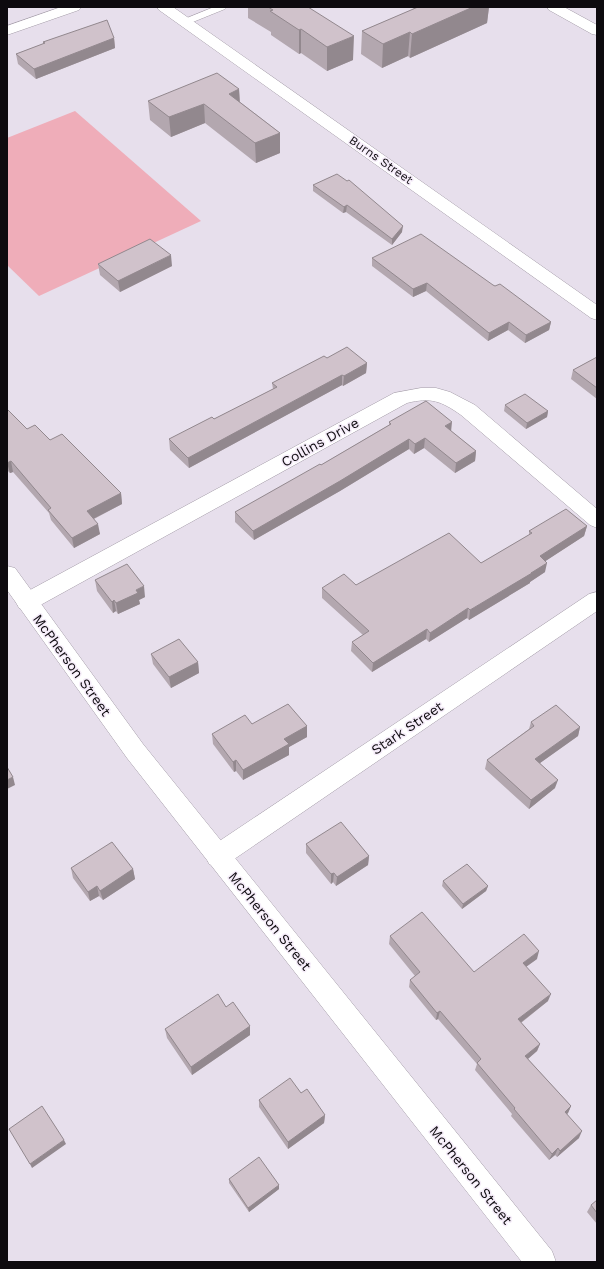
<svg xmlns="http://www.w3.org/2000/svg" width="604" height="1269" font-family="'Work Sans',sans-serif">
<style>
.green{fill:#efadb9}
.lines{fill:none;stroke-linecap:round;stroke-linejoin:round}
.lane-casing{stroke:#a39ba7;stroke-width:1}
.street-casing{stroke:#a39ba7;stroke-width:1}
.secondary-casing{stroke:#a39ba7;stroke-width:1}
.lane{fill:#fff;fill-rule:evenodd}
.street{fill:#fff;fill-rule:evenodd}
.secondary{fill:#fff;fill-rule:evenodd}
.wall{fill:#b3a7af}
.shaded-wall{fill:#92888e}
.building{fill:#d0c2cb;stroke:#92888e}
.labels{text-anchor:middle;stroke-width:3;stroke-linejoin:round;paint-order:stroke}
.far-street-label{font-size:12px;fill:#0d0a0e;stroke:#f5ecf9}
.street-label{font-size:14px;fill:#0d0a0e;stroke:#f5ecf9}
</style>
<rect width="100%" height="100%" fill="#e7dfec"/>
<path class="green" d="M75 111 201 221 39 296 7 265V138Z"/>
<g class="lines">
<defs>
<path id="lane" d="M214 7H227L225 9 188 24H182L180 22 182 20Z"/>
<path id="street" d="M61 7H81L79 10 7 35V26Z
M157 7H173L597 305V320L591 318 159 10Z
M547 7H564L597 25V35L592 34 549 10Z
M421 388H436L450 392 475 405 597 509V528L590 525 461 415C441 401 431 397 407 403L35 608 27 610 19 608 16 602 19 596 394 393Z
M597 592V611L227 864 218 867 209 864 206 856 209 848 589 594Z"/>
<path id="secondary" d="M7 566 15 568 143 744 552 1251 556 1262H522L127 758 7 590Z"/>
</defs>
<use href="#lane" class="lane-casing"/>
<use href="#street" class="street-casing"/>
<use href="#secondary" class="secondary-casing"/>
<use href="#lane" class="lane"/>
<use href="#street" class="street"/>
<use href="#secondary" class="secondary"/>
</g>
<path class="wall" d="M248 7H308L353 60 327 71 301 53 299 54 271 35V32L248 18Z
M411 7H489L487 23 410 58 408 56 382 68 361 54 362 31 414 9Z
M114 38 115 48 36 79 18 64 16 54 43 44V42Z
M239 89 240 102 280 133V153L256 163 205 123 171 137 150 120 148 101Z
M347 181 402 232 392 245 346 212 343 213 313 191V185Z
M372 258 493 285 551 322 549 330 525 343 508 330 488 341 426 291 413 297 372 266Z
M98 264 172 266 120 292 100 275Z
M597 357V399L571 379 573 370Z
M327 358 367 363 366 373 343 386 342 385 189 468 170 450 169 439 214 419 273 389 272 383Z
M505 405 548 411 547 417 526 429 504 411Z
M7 409 27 429 50 440 121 493 122 504 94 519 100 534 74 548 51 520 49 513 13 472 10 473 7 470Z
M389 422 451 431 476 451 475 461 455 473 424 448 414 454 409 449 340 491 254 540 235 522V512L321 465 389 425Z
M587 526 584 536 545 561V572L530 582V583L469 620 467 618 429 642 426 639 372 672 351 651 352 642 363 635 322 598V588L356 585 481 563 529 535V531Z
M95 580 145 597 139 600 140 604 118 614 116 611 113 613 97 591Z
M151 654 198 662 199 673 171 688 153 664Z
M531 722 580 727 578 736 540 763 555 788 529 809 485 769 487 760 529 729Z
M252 724 307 726V737L289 747V755L243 780 236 771 234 772 213 744 212 734Z
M306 844 369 856 368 865 336 886 333 882 331 884 306 853Z
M71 868 133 869 135 879 103 900 99 896 90 901 73 878Z
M443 881 488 886 486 891 462 909 442 886Z
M390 936 474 972 537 959 526 967 548 1001 521 1023 540 1044 537 1051 528 1059 571 1106 568 1113 567 1114 579 1138 557 1157 555 1155 549 1160 511 1116 512 1114 475 1070 477 1064 438 1019 436 1020 409 987 410 980 415 976 389 944Z
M226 1007 250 1035 192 1075 167 1038 165 1029Z
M301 1093 325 1115 324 1123 288 1149 259 1107V1100Z
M229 1179 279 1185V1189L249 1212 229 1183Z
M597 1200V1224L587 1212 591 1205Z"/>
<path class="shaded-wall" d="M473 7H489L487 23 410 58 412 34Z
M301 29V53L299 54V30Z
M410 32 408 56 382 68 383 44Z
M354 36 353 60 327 71V47Z
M114 38 115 48 36 79 34 69Z
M239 89 240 109 229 94Z
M204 104 205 123 171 137 169 117Z
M280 133V153L256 163 255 143Z
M347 205 346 212 343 213 344 207Z
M403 226 402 232 392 245V239Z
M171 255 172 266 120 292 118 281Z
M427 283 426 291 413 297V289Z
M509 322 508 330 488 341 489 333Z
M551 322 549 330 525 343 526 335Z
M367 363 366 373 343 386 344 376Z
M342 375V385L189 468 188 458Z
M548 411 547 417 526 429 527 423Z
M452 422 451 432 445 426Z
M425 438 424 448 414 454 415 444Z
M409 439V449L340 491 254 540 253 531Z
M476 451 475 461 455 473 456 463Z
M11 461 13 472 10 473 7 463Z
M121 493 122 504 89 521 87 511Z
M98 524 100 534 74 548 72 538Z
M587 526 584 536 538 566 540 556Z
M547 563 545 572 530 582V583L469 620 470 610Z
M144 586 145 597 139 600 140 604 118 614 116 603 136 590Z
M114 600 116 611 113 613 112 602Z
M468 608 467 618 429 642 430 633Z
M427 629 426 639 372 672 373 663Z
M198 662 199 673 171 688 169 677Z
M307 726V737L289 747V755L243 780V770L284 739Z
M580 727 578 736 533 768 535 759Z
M236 760V771L234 772 233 762Z
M13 777 15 785 7 789V780Z
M558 780 555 788 529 809 531 800Z
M369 856 368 865 336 886 337 877Z
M133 869 135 879 103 900 100 891Z
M334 873 333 882 331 884V874Z
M97 886 99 896 90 901 88 892Z
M488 886 486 891 462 909 463 904Z
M539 951 537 959 520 971 523 963Z
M551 994 548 1001 515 1027 518 1019Z
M440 1011 438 1019 436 1020 437 1013Z
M250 1026V1035L192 1075 191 1067Z
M540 1044 537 1051 523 1063 525 1056Z
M571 1106 568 1113 562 1119 565 1112Z
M325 1115 324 1123 288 1149V1142Z
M582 1131 579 1138 557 1157 560 1151Z
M64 1140 66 1144 32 1168 30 1164Z
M558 1148 555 1155 549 1160 552 1154Z
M279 1185V1189L249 1212 248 1208Z"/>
<path class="building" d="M268 7H308L354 36 327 47 301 29 299 30 270 11 273 10Z
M418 7H473L412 34 410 32 383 44 362 31Z
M107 20 114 38 34 69 16 54 45 43 43 42Z
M217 73 239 89 229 94 280 133 255 143 204 104 169 117 148 101Z
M337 174 347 181 349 180 403 226 392 239 347 205 344 207 313 185Z
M421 234 493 285 495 286 500 284 551 322 526 335 509 322 489 333 427 283 413 289 372 258Z
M150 239 171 255 118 281 98 264Z
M347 347 367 363 344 376 342 375 188 458 169 439 212 417 214 419 277 387 272 383 324 356 327 358Z
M597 357V388L573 370Z
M525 394 548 411 527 423 505 405Z
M426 401 452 422 445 426 476 451 456 463 425 438 415 444 409 439 340 481 253 531 235 512 320 464 321 465 391 424 389 422Z
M7 409 27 429 35 425 50 440 62 434 121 493 87 511 98 524 72 538 48 510 51 508 11 461 7 463Z
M566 509 587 526 540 556 547 563 531 573H532L470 610 468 608 430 633 427 629 373 663 352 642 369 631 322 588 344 574 356 585 449 533 481 563 532 533 529 531Z
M127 564 144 586 136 590 138 593 116 603 114 600 112 602 95 580Z
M179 639 198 662 169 677 151 654Z
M288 704 307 726 284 739 289 744 243 770 236 760 233 762 212 734 245 715 252 724Z
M556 705 580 727 535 759 558 780 531 800 487 760 534 726 531 722Z
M7 767 13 777 7 780Z
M341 822 369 856 337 877 334 873 331 874 306 844Z
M112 842 133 869 100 891 97 886 88 892 71 868Z
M467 864 488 886 463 904 443 881Z
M422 912 474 972 524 934 539 951 523 963 551 994 518 1019 540 1044 525 1056 571 1106 565 1112 582 1131 560 1151 558 1148 552 1154 514 1109 515 1108 477 1063 481 1059 440 1011 437 1013 410 980 420 972 390 936Z
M218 994 226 1007 233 1002 250 1026 191 1067 165 1029Z
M290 1078 301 1093 307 1089 325 1115 288 1142 259 1100Z
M42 1106 64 1140 30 1164 9 1129Z
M259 1157 279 1185 248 1208 229 1179Z
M597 1200V1213L591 1205Z"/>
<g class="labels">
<g class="far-street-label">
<text transform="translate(381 160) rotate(35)" y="4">Burns Street</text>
</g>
<g class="street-label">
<text transform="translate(320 442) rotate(-29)" y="5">Collins Drive</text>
<text transform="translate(72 665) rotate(54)" y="5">McPherson Street</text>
<text transform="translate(407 728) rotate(-34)" y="5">Stark Street</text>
<text transform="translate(270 921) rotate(51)" y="5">McPherson Street</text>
<text transform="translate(471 1175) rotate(51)" y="5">McPherson Street</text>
</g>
</g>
<rect width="604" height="1269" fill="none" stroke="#0d0a0e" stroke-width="16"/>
</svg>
